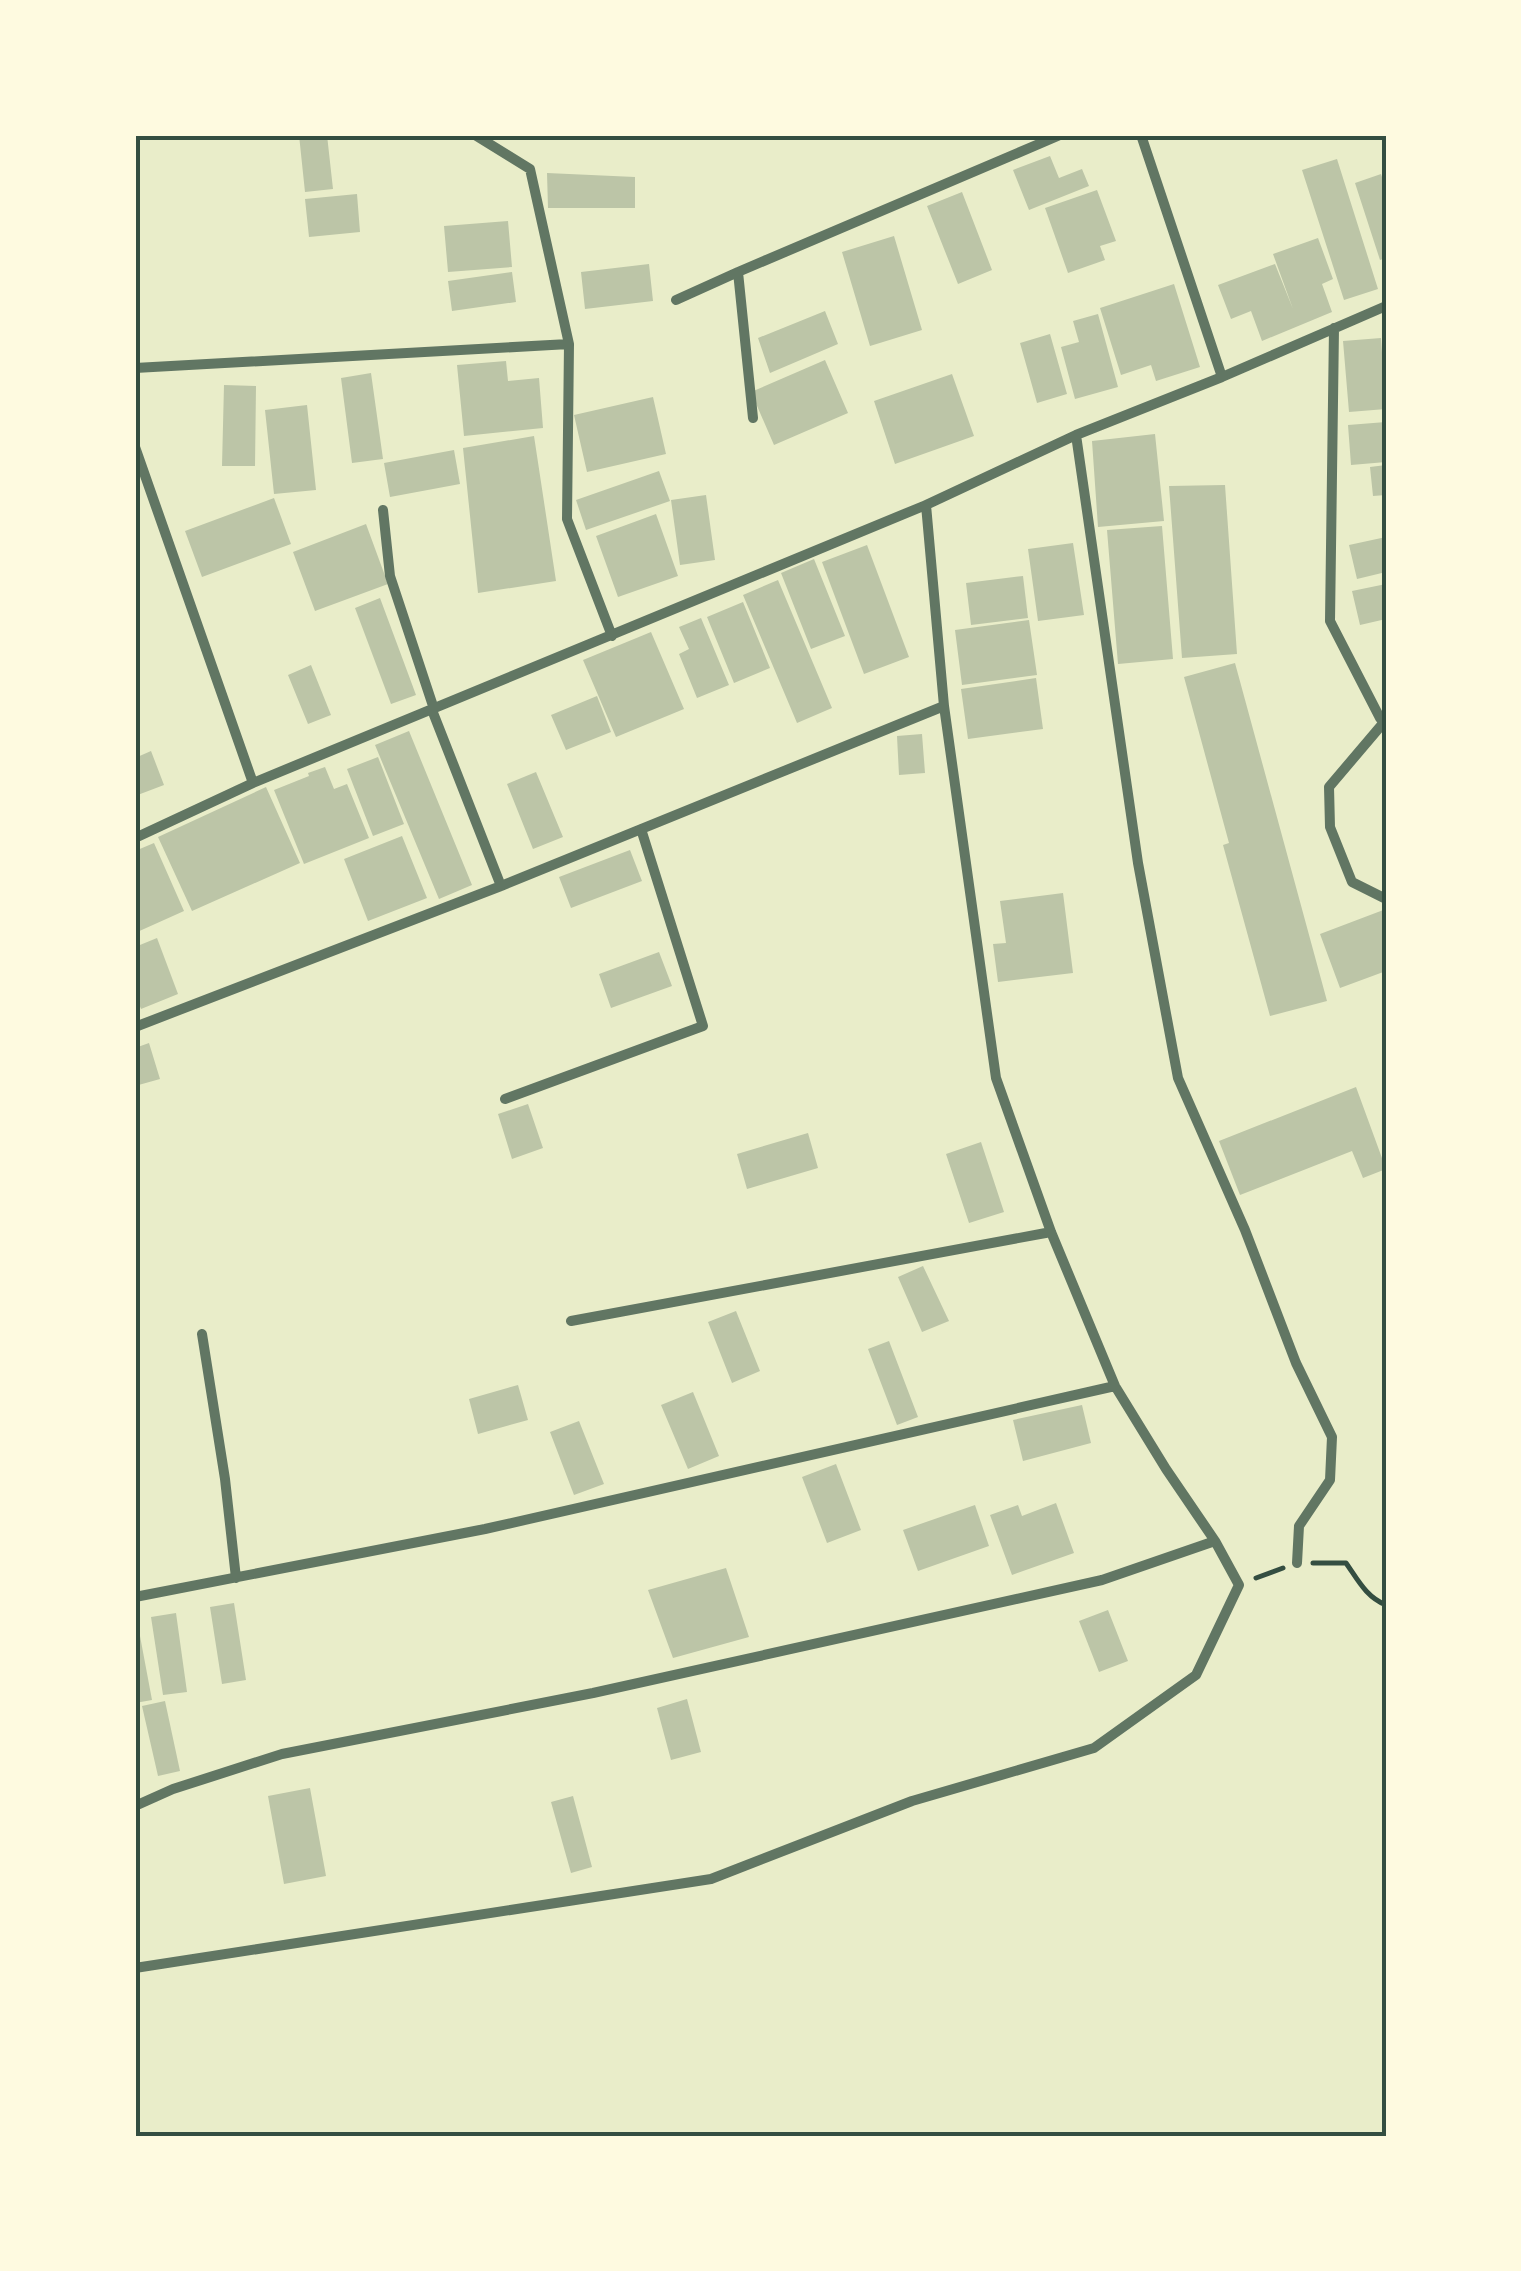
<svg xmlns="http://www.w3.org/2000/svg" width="1521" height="2271" font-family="Overpass,sans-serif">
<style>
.building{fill:#bcc5a7}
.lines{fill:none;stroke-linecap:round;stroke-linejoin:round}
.path{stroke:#344e41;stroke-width:5}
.minor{stroke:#617663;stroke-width:10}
.neatline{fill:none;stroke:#344e41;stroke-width:4}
</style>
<rect width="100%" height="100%" fill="#e9edc9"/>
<path class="building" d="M299 135H327L333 189 305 192Z
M1050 156 1059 178 1082 169 1089 186 1029 210 1013 170Z
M1337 159 1378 289 1344 300 1302 170Z
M547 173 635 177V208H548Z
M1381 174 1386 189V258L1380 260 1355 183Z
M1097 190 1116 241 1100 246 1105 260 1068 273 1045 208Z
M962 192 992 270 958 284 927 206Z
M357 194 360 232 309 237 305 199Z
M508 221 512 267 448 272 444 226Z
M894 236 922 330 870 346 842 252Z
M1318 238 1333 279 1322 284 1332 312 1262 341 1251 311 1231 319 1218 285 1275 264 1293 309 1273 254Z
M649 264 653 301 585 309 581 272Z
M512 272 516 302 452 311 448 281Z
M1174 284 1200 367 1156 381 1151 365 1121 375 1100 308Z
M825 311 838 344 770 373 758 338Z
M1098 314 1118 387 1075 399 1061 347 1079 342 1073 321Z
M1050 334 1067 394 1037 403 1020 343Z
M1381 338 1386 409 1349 412 1343 341Z
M825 360 848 413 774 445 751 392Z
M506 361 508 381 539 378 543 428 464 436 457 365Z
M371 373 383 459 352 463 341 378Z
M952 374 974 436 895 464 874 401Z
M224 385 256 386 255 466H222Z
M653 397 666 454 587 472 574 415Z
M307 405 316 490 274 494 265 410Z
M1386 422V462L1351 465 1348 425Z
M1155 434 1164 521 1098 527 1092 441Z
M534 436 556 581 478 593 463 448Z
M454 450 460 484 390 497 384 463Z
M1386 465V495L1373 496 1370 467Z
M659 471 670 501 586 530 576 500Z
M1225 485 1237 654 1182 658 1169 486Z
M706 495 715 560 680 565 671 500Z
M274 498 291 544 202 577 185 531Z
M656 514 678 576 618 597 596 536Z
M366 524 388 584 315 611 293 552Z
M1162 526 1173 659 1118 664 1107 530Z
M1386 537V572L1357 579 1349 545Z
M1073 543 1084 615 1038 621 1028 549Z
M867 545 909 657 864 674 822 562Z
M814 559 845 636 811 649 781 573Z
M1023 576 1028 618 971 625 966 583Z
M778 580 832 708 797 723 743 595Z
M1386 584V619L1360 625 1352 591Z
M380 598 416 695 391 704 355 608Z
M743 602 770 668 734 683 707 617Z
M701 618 729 685 697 698 679 654 689 649 679 627Z
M1029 620 1037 675 962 685 955 630Z
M651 632 684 709 616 737 583 660Z
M1235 663 1327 1001 1270 1016 1223 845 1229 843 1184 677Z
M311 665 331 715 308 724 288 675Z
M1036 678 1043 729 968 739 961 689Z
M597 696 611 732 566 750 551 715Z
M409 731 472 885 439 899 375 745Z
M922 734 925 773 899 775 897 736Z
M151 751 164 785 135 796V758Z
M378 757 404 824 373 836 347 769Z
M325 767 334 789 347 784 369 838 304 864 274 790 309 776 308 773Z
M536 772 563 837 533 849 507 784Z
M266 787 300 863 192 911 158 837Z
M402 836 427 898 368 921 344 859Z
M154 843 184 911 135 933V851Z
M630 850 642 881 571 908 559 877Z
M1063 893 1073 973 998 982 993 944 1006 943 1000 901Z
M1386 909V971L1340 988 1320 934Z
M157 938 178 994 141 1009 135 994V947Z
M659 952 672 986 611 1008 599 974Z
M149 1043 160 1079 135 1086V1048Z
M1356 1087 1386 1169 1363 1178 1352 1151 1240 1195 1219 1141Z
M528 1104 543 1148 512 1159 498 1114Z
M808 1133 818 1168 747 1189 737 1154Z
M981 1142 1004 1212 969 1223 946 1154Z
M923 1266 949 1321 922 1332 898 1277Z
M736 1311 760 1371 732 1383 708 1322Z
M889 1341 918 1417 897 1425 868 1349Z
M518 1385 528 1420 478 1434 469 1399Z
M693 1392 719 1456 688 1469 661 1405Z
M1082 1405 1091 1443 1023 1461 1013 1420Z
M579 1421 604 1484 574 1495 550 1432Z
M836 1464 861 1530 827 1543 802 1477Z
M1056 1503 1074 1553 1012 1575 990 1515 1018 1505 1022 1516Z
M975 1505 989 1546 918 1571 903 1530Z
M726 1568 749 1637 673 1658 648 1590Z
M234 1603 246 1680 222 1684 210 1607Z
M1108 1610 1128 1661 1099 1672 1079 1621Z
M176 1613 187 1692 163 1695 151 1617Z
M135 1620H137L152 1700 135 1703Z
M687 1699 701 1752 671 1760 657 1708Z
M165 1701 180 1771 158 1776 142 1706Z
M310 1788 326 1876 284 1884 268 1796Z
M573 1796 592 1867 571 1873 551 1802Z"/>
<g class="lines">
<path class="path" d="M1313 1563H1346C1358 1580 1366 1597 1386 1605
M1256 1578 1283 1568"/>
<path class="minor" d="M475 135 530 169 569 344 567 519 612 636
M1141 135 1222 377
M738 272 1060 135
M676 300 738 272 753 418
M1334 328 1330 621 1380 718 1386 725
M135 368 569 344
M1076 435 1138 863 1178 1078 1245 1230 1296 1363 1332 1437 1330 1480 1299 1526 1297 1563
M135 447 253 783
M383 510 390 576 434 709
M432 710 501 886
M1385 721 1329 787 1330 827 1352 882 1386 899
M135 838 253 783 926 505 1076 435 1222 377 1386 306
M135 1027 501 886 944 706
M505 1099 703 1026 641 829
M571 1321 1051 1232
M202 1334 225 1479 236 1578
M135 1597 485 1529 1115 1386
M135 1806 173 1789 282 1754 593 1693 1102 1580 1215 1541
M135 1968 711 1879 912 1801 1094 1748 1196 1675 1239 1585 1215 1541 1166 1469 1115 1386 1051 1232 996 1078 944 706 926 505"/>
</g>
<rect width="1521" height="2271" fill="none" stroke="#fefae0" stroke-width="275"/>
<rect x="138" y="138" width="1246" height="1996" class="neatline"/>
</svg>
